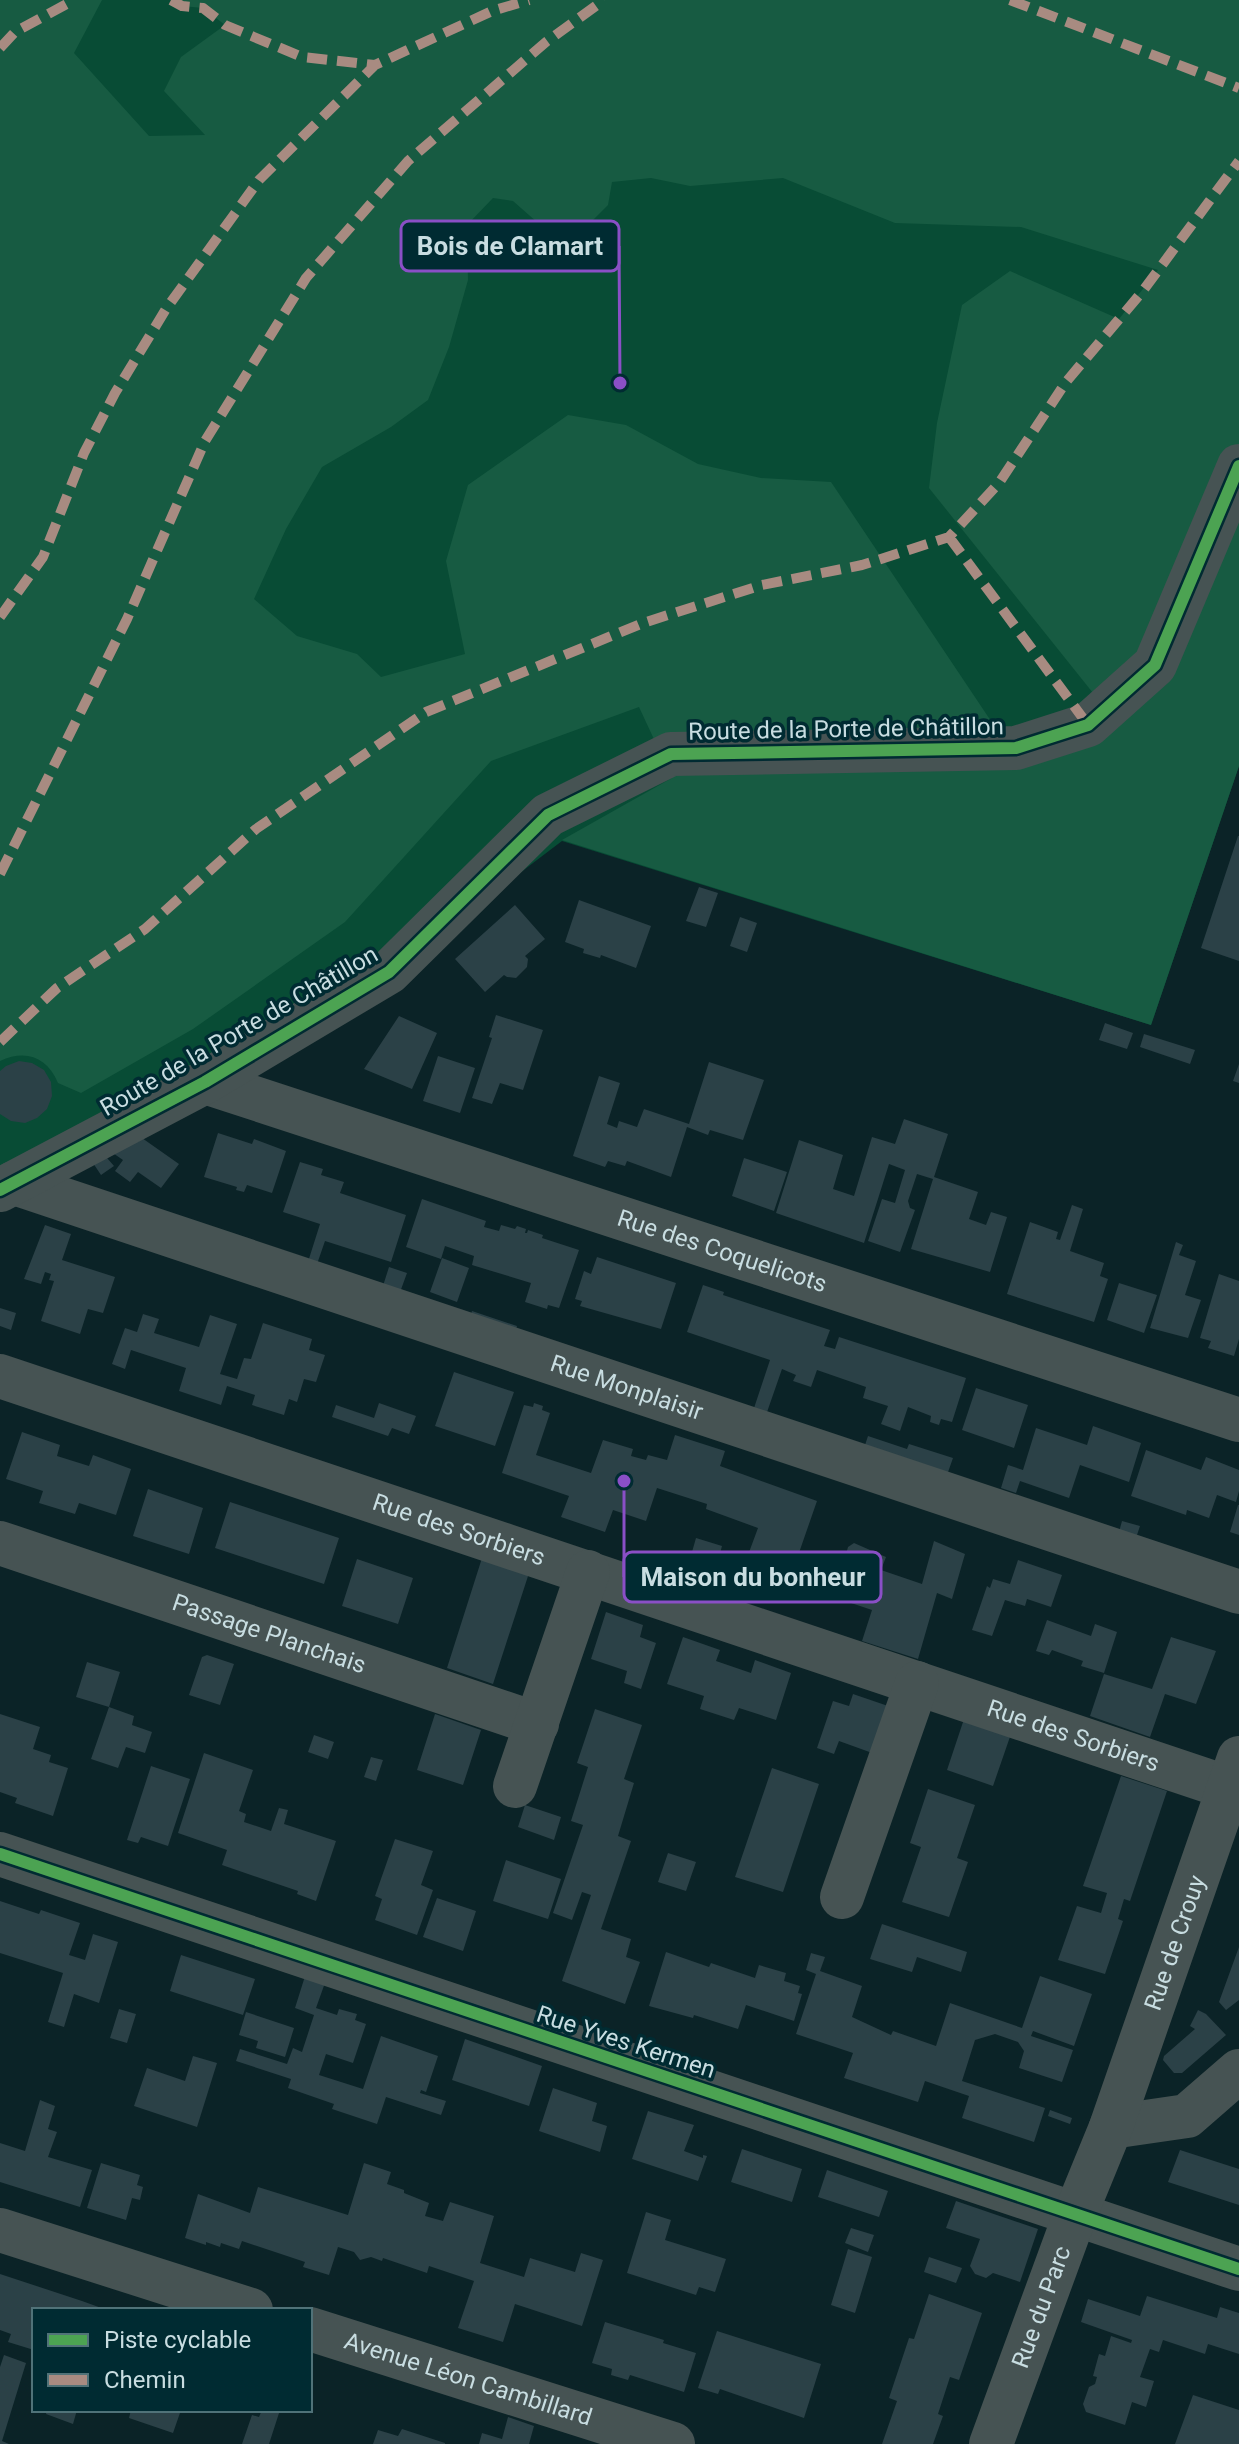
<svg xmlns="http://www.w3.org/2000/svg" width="1239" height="2444" font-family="Roboto,sans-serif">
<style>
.green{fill:#084c35}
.forest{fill:#175b42;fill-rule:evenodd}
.building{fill:#2b4147}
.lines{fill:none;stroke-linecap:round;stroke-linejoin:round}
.minor{stroke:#465353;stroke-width:44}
.quiet{stroke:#a88b81;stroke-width:10;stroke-dasharray:20 10;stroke-linecap:butt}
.cycleway-casing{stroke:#002b32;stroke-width:17}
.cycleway{stroke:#4ca352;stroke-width:12}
.labels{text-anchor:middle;stroke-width:7;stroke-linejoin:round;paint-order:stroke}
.street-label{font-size:24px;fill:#c8dde1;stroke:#002b32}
.leader{fill:none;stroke:#8a4fc6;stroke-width:3}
.callout-dot{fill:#8a4fc6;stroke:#002b32;stroke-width:3}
.callout{fill:#002b32;stroke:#8a4fc6;stroke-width:3}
.callout-label{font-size:26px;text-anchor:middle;font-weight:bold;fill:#c8dde1}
</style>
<rect width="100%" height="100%" fill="#0b2327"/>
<path class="green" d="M0 0H1239V766L1151 1025 562 841 389 972 0 1190Z"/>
<path class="forest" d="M0 0H102L74 53 149 136 205 135 164 91 181 57 225 25 203 8 182 6 171 0H1239V766L1151 1025 562 840 672 778 639 707 491 761 345 922 193 1029 81 1093 58 1083C47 1057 26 1049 0 1061ZM651 178 690 186 783 178 895 223 1021 227 1158 270 1119 319 1010 271 962 305 937 423 929 488 1097 698 1016 768 999 733 831 482 761 478 698 464 626 425 568 415 468 485 446 561 465 654 381 677 357 654 297 636 254 599 286 529 322 467 391 427 428 400 449 347 468 280 467 225 493 198 513 201 538 223 574 239 608 205 612 182Z"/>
<path class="building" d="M1238 836H1239V961L1201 948Z
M699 887 718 893 706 927 686 921Z
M579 900 651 926 636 968 601 955 600 958 583 953 584 949 565 942Z
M515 905 545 939 525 956 528 959 527 967 516 978 507 977 504 975 485 992 455 959Z
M740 917 757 923 747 952 730 946Z
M496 1015 543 1030 523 1090 500 1083 492 1104 472 1098 492 1038 489 1037Z
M399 1016 437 1033 412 1089 364 1069Z
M1105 1023 1133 1033 1127 1049 1099 1040Z
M1144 1034 1195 1050 1190 1064 1140 1047Z
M438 1056 475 1068 460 1113 423 1101Z
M19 1061 32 1063 44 1070 51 1082 52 1096 47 1109 37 1118 25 1123 11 1121 0 1114V1071L6 1066Z
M709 1062 764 1080 743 1140 710 1130 708 1135 687 1127 671 1177 627 1161 625 1166 608 1161 605 1167 573 1156 599 1076 620 1083 607 1124 617 1128 619 1121 637 1127 644 1109 689 1124Z
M1239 1064V1083L1233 1081Z
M904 1119 948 1134 934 1177 978 1192 969 1219 986 1225 991 1212 1007 1217 990 1272 911 1249 933 1179 917 1174 908 1201 910 1208 915 1210 900 1252 868 1241 882 1199 895 1203 905 1170 889 1164 864 1243 776 1213 799 1140 843 1155 833 1189 854 1196 872 1137 895 1144Z
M218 1133 252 1144 254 1139 286 1151 272 1193 247 1185 244 1192 236 1190 237 1187 204 1177Z
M131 1136 138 1142 142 1138 179 1164 161 1188 138 1172 130 1182 115 1171 123 1160 107 1149Z
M101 1151 114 1166 101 1175 89 1157Z
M744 1158 787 1172 774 1211 732 1196Z
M300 1162 323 1169 321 1175 344 1182 340 1193 406 1215 391 1262 325 1241 316 1267 307 1265 320 1224 283 1212Z
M422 1199 486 1221 484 1227 499 1231 501 1225 515 1229 517 1226 526 1229 525 1233H527L528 1230 543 1235 542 1238 579 1250 559 1308 548 1305 547 1309 525 1302 531 1283 472 1265 474 1256 445 1246 441 1259 406 1247Z
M1072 1205 1083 1209 1070 1251 1104 1263 1100 1276 1108 1279 1094 1322 1007 1294 1030 1222 1058 1232 1056 1239 1060 1240Z
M45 1225 71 1234 62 1260 115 1277 103 1313 88 1309 80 1334 41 1321 54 1281 49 1280 51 1274 45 1272 41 1284 24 1279Z
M1176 1242 1183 1245 1179 1255 1196 1261 1185 1295 1201 1300 1188 1338 1150 1328Z
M597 1257 676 1283 661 1329 580 1306 582 1301 575 1299 584 1271 591 1274Z
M442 1258 469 1268 457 1302 430 1292Z
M389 1267 407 1273 399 1295 382 1289Z
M1219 1274 1239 1281V1339L1234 1356 1208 1348 1211 1341 1200 1338Z
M1119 1283 1157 1295 1144 1333 1107 1320Z
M703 1285 724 1292 723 1295 830 1330 824 1346 835 1349 839 1337 966 1378 952 1422 941 1419 939 1425 930 1422 931 1416 908 1407 900 1431 881 1424 888 1406 863 1398 866 1387 817 1370 811 1387 793 1381 796 1375 782 1369 766 1415 753 1411 770 1360 687 1332Z
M0 1308 16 1313 11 1330 0 1326Z
M472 1311 517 1326 515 1333 470 1318Z
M143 1314 159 1319 154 1333 199 1347 210 1315 237 1324 220 1374 237 1379 244 1358 251 1359 263 1323 312 1339 309 1350 325 1355 316 1382 304 1379 297 1402 289 1399 284 1415 252 1405 255 1395 227 1386 221 1405 179 1391 186 1368 131 1350 125 1369 112 1364 125 1328 137 1332Z
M454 1372 514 1392 495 1446 435 1426Z
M976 1388 1028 1405 1014 1448 962 1430Z
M379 1403 416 1416 409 1434 392 1428 388 1436 332 1417 336 1405 374 1418Z
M534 1403 543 1406 542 1410 550 1413 536 1455 591 1473 603 1440 633 1449 631 1456 646 1460 648 1455 667 1460 675 1435 725 1451 720 1466 817 1501 793 1570 748 1555 758 1528 706 1509 707 1504 657 1488 646 1521 613 1510 605 1532 561 1517 569 1496 502 1473 524 1405 533 1407Z
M1093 1426 1141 1443 1129 1482 1080 1465 1069 1498 1020 1481 1016 1493 1001 1488 1008 1465 1023 1470 1036 1428 1087 1445Z
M22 1432 60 1445 57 1456 89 1466 93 1455 131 1469 116 1515 79 1503 75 1514 39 1503 43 1491 6 1479Z
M868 1436 907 1449 909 1444 953 1458 947 1475 864 1448Z
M1146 1450 1201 1470 1206 1457 1239 1470V1491L1236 1502 1217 1495 1209 1518 1187 1510 1186 1515 1131 1496Z
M148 1489 203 1508 189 1554 133 1536Z
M230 1502 339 1538 324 1584 215 1548Z
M1238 1505H1239V1535L1230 1532Z
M1122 1521 1140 1526 1136 1538 1119 1532Z
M696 1538 722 1546 718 1561 692 1552Z
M934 1541 965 1554 952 1599 937 1593 918 1659 862 1641 872 1610 818 1592 822 1579 834 1583 837 1576 840 1577 848 1547 854 1543 886 1557 881 1570 922 1584Z
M482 1558 529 1573 493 1684 447 1668Z
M357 1559 413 1578 398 1624 342 1606Z
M1018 1560 1062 1575 1051 1607 1027 1599 1025 1606 1005 1600 992 1636 972 1630 987 1586 990 1588 993 1579 1010 1584Z
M606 1612 643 1625 640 1637 656 1643 641 1689 624 1683 627 1671 591 1659Z
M1047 1620 1091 1636 1095 1624 1117 1632 1104 1673 1081 1666 1083 1661 1052 1650 1049 1655 1036 1651Z
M683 1637 720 1650 716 1661 751 1673 755 1660 791 1673 776 1720 739 1708 734 1720 700 1709 704 1696 667 1684Z
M1171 1637 1216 1651 1196 1704 1165 1694 1150 1737 1090 1716 1104 1674 1152 1689Z
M207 1655 234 1664 220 1705 189 1695 202 1657Z
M87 1662 120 1672 109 1707 76 1697Z
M853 1694 891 1707 875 1754 839 1741 834 1754 817 1748 833 1701 849 1706Z
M109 1707 134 1716 132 1725 152 1732 145 1753 126 1747 118 1768 91 1759Z
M595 1709 642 1725 624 1779 634 1783 618 1836 631 1841 601 1929 631 1939 626 1957 640 1962 625 2004 562 1981 591 1895 582 1892 572 1920 553 1913 583 1825 571 1821 588 1767 577 1763Z
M0 1714 40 1727 33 1749 51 1755 49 1762 68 1768 53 1816 15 1803 17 1798 0 1792Z
M435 1714 481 1730 463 1785 417 1770Z
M965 1716 1012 1731 993 1786 947 1770Z
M314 1735 334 1742 328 1759 308 1752Z
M204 1753 253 1770 239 1811 246 1814 244 1822 271 1831 279 1808 288 1810 284 1824 336 1841 316 1901 297 1894 298 1891 222 1865 227 1850 178 1833Z
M371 1757 383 1760 376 1781 364 1777Z
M151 1766 190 1779 168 1846 141 1837 138 1843 127 1840Z
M772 1768 819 1784 783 1892 735 1877Z
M1121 1776 1167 1791 1130 1901 1124 1899 1118 1919 1123 1921 1105 1974 1058 1960 1077 1906 1101 1913 1107 1893 1083 1886Z
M928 1789 975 1805 957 1858 968 1862 949 1917 902 1902 921 1847 910 1843Z
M525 1805 561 1817 554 1840 518 1827Z
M395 1839 433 1851 421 1885 433 1890 417 1935 375 1920 382 1899 375 1896Z
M668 1853 696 1862 686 1891 658 1882Z
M506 1860 561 1879 548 1919 493 1901Z
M437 1898 476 1911 463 1951 423 1937Z
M0 1901 39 1914 41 1910 80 1923 69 1955 85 1960 93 1934 118 1942 99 2003 74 1994 64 2027 48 2022 63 1973 0 1953Z
M882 1924 967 1952 961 1972 917 1957 912 1972 870 1959Z
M1239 1947V2000L1226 2010 1219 2002Z
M666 1952 709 1967 711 1963 755 1978 759 1965 786 1973 784 1981 800 1986 798 1993 802 1994 794 2021 746 2005 738 2029 694 2015 693 2018 649 2006Z
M811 1953 825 1957 820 1971 862 1986 852 2017 891 2035 893 2031 936 2046 950 2003 1022 2028 1040 1976 1092 1994 1074 2046 1033 2031 1031 2036 1073 2050 1062 2082 1019 2068 1024 2051 1018 2042 995 2034 975 2040 962 2081 1045 2108 1034 2142 962 2118 969 2096 925 2081 918 2102 844 2078 853 2053 796 2034 816 1974 806 1970Z
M181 1955 255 1979 243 2015 170 1991Z
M306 1973 326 1980 316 2008 337 2015 339 2009 357 2014 355 2020 366 2024 353 2063 326 2054 319 2075 363 2089 381 2036 438 2056 426 2092 421 2090 420 2093 446 2101 441 2115 386 2097 377 2124 332 2109 334 2104 288 2088 291 2079 236 2061 240 2049 287 2064 293 2048 302 2052 314 2015 295 2008Z
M119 2009 136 2014 127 2043 110 2038Z
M1198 2010 1206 2014 1226 2035 1182 2073H1174L1163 2060 1164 2056 1195 2029 1190 2026Z
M246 2012 294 2028 285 2057 256 2048 258 2041 239 2035Z
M465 2039 542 2066 529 2106 452 2080Z
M193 2056 217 2063 197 2127 134 2106 147 2068 185 2081Z
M553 2088 597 2103 592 2121 607 2126 600 2152 539 2131Z
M40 2100 55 2106 48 2129 57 2132 48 2157 92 2170 80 2207 0 2182V2143L25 2151Z
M1050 2110 1072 2118 1070 2124 1048 2116Z
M648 2111 694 2125 684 2151 703 2158V2155L707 2156 698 2181 632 2159Z
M742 2149 802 2169 792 2202 731 2182Z
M1180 2150 1239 2169V2205L1168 2182Z
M101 2163 140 2175 137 2185 143 2187 140 2200 132 2198 126 2220 87 2208Z
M364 2163 391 2172 387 2184 404 2190V2193L429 2203 425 2216 443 2221 450 2202 494 2216 480 2263 524 2277 530 2258 575 2272 581 2253 603 2260 582 2326 515 2304 503 2342 458 2328 474 2281 429 2266 427 2273 383 2258 382 2261 371 2257 360 2260 354 2252 338 2247 329 2275 303 2267 305 2262 242 2241 239 2249 221 2243 220 2247 206 2242V2245L185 2238 198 2194 250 2213 258 2187 348 2215Z
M827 2170 888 2191 879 2217 818 2197Z
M956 2201 1038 2229 1020 2282 993 2273 986 2278 975 2274 970 2266 980 2239 946 2228Z
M646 2212 671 2220 665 2240 726 2259 715 2292 699 2287 696 2295 627 2273Z
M851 2228 874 2235 868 2252 845 2243Z
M848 2249 872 2257 855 2313 831 2305Z
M929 2257 962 2268 956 2283 924 2272Z
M0 2274 82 2301 107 2310H34V2350L8 2342 11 2334 0 2330Z
M929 2294 982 2313 959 2380 950 2377 938 2414 943 2416 933 2444H882L897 2401 889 2398 909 2338 914 2339Z
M1147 2296 1217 2318 1220 2307 1239 2313V2354L1208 2344 1205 2354 1163 2340 1159 2352 1150 2349 1140 2377 1154 2381 1146 2407 1132 2402 1125 2425 1086 2412 1083 2404 1089 2387 1095 2384 1097 2377 1093 2376 1099 2354 1105 2356 1111 2336 1131 2343 1132 2340 1081 2322 1088 2299 1140 2316Z
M605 2322 664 2340 663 2343 696 2353 684 2392 630 2375 628 2380 611 2375 612 2369 592 2363Z
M717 2331 821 2364 804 2418 720 2389 718 2394 698 2388Z
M4 2355 26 2363 2 2441 9 2444H0V2367Z
M1193 2395 1239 2410V2444H1175Z
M47 2410H77L73 2424 46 2414Z
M131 2410H181L173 2433 129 2418Z
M262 2410H280L269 2444H242L252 2415 259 2417Z
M508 2417 534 2426 529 2444H479L482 2433 502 2439Z
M402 2429 445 2443V2444H373L378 2430 398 2436Z"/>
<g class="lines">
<g class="minor">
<path id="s1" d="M205 1082 1239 1420"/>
<path id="s2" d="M14 1183 1239 1592"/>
<path d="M0 1190 205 1082 389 972 548 815 671 754 1016 748 1088 725 1155 665 1239 466"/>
<path id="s3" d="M0 1376 1229 1788"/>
<path id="s4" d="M0 1543 537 1724"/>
<path d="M515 1786 588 1572"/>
<path d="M0 1854 1239 2269"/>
<path d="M842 1897 917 1683"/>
<path d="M1111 2127 1187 2116 1239 2071"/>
<path d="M0 2230 251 2310"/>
<path id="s5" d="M310 2329 673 2444"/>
<path id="s6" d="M991 2444 1075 2215 1111 2127 1239 1758"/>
</g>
<path class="quiet" d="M171 0 182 6 203 8 225 25 302 57 375 65
M1010 0 1239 88
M0 48 15 32 74 0
M949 537 1088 725
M0 617 43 557 84 453 115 393 166 309 259 180 375 65 492 11 529 0
M0 874 127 619 205 441 306 278 408 161 546 42 604 0
M0 1042 57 988 145 929 256 829 426 712 643 623 762 585 862 565 949 537 999 483 1066 382 1142 292 1239 161"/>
<defs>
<path id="cycleway" d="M0 1190 205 1082 389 972 548 815 671 754 1016 748 1088 725 1155 665 1239 466
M0 1854 1239 2269"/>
</defs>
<use href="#cycleway" class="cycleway-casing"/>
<use href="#cycleway" class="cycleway"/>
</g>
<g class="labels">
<g class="street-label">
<text transform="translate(846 729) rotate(-1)" y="8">Route de la Porte de Châtillon</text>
<text transform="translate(239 1031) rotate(-30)" y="8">Route de la Porte de Châtillon</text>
<text dy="8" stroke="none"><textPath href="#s1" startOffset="544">Rue des Coquelicots</textPath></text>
<text dy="8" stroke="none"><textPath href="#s2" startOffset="646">Rue Monplaisir</textPath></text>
<text dy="8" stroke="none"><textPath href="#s3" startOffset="484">Rue des Sorbiers</textPath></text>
<text dy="8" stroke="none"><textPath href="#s4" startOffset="284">Passage Planchais</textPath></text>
<text dy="8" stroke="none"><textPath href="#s3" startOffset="1132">Rue des Sorbiers</textPath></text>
<text dy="8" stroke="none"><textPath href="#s6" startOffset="534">Rue de Crouy</textPath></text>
<text transform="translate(626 2042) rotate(18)" y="8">Rue Yves Kermen</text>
<text dy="8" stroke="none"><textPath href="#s6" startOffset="146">Rue du Parc</textPath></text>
<text dy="8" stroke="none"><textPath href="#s5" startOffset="166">Avenue Léon Cambillard</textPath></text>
</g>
</g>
<path class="leader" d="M620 383L619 246M624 1481L624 1577"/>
<g class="callout-dot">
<circle cx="620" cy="383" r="8"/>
<circle cx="624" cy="1481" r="8"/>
</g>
<g class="callout">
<rect x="401" y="221" width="218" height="50" rx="8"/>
<rect x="624" y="1552" width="257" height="50" rx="8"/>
</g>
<g class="callout-label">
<text x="510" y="255">Bois de Clamart</text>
<text x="753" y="1586">Maison du bonheur</text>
</g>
<rect x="32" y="2308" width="280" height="104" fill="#002b32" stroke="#507278" stroke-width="2"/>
<rect x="48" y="2334" width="40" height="12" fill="#4ca352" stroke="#507278" stroke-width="2"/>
<text x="104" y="2348" font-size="24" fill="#c8dde1">Piste cyclable</text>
<rect x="48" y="2374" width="40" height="12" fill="#a88b81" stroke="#507278" stroke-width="2"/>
<text x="104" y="2388" font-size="24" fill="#c8dde1">Chemin</text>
</svg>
